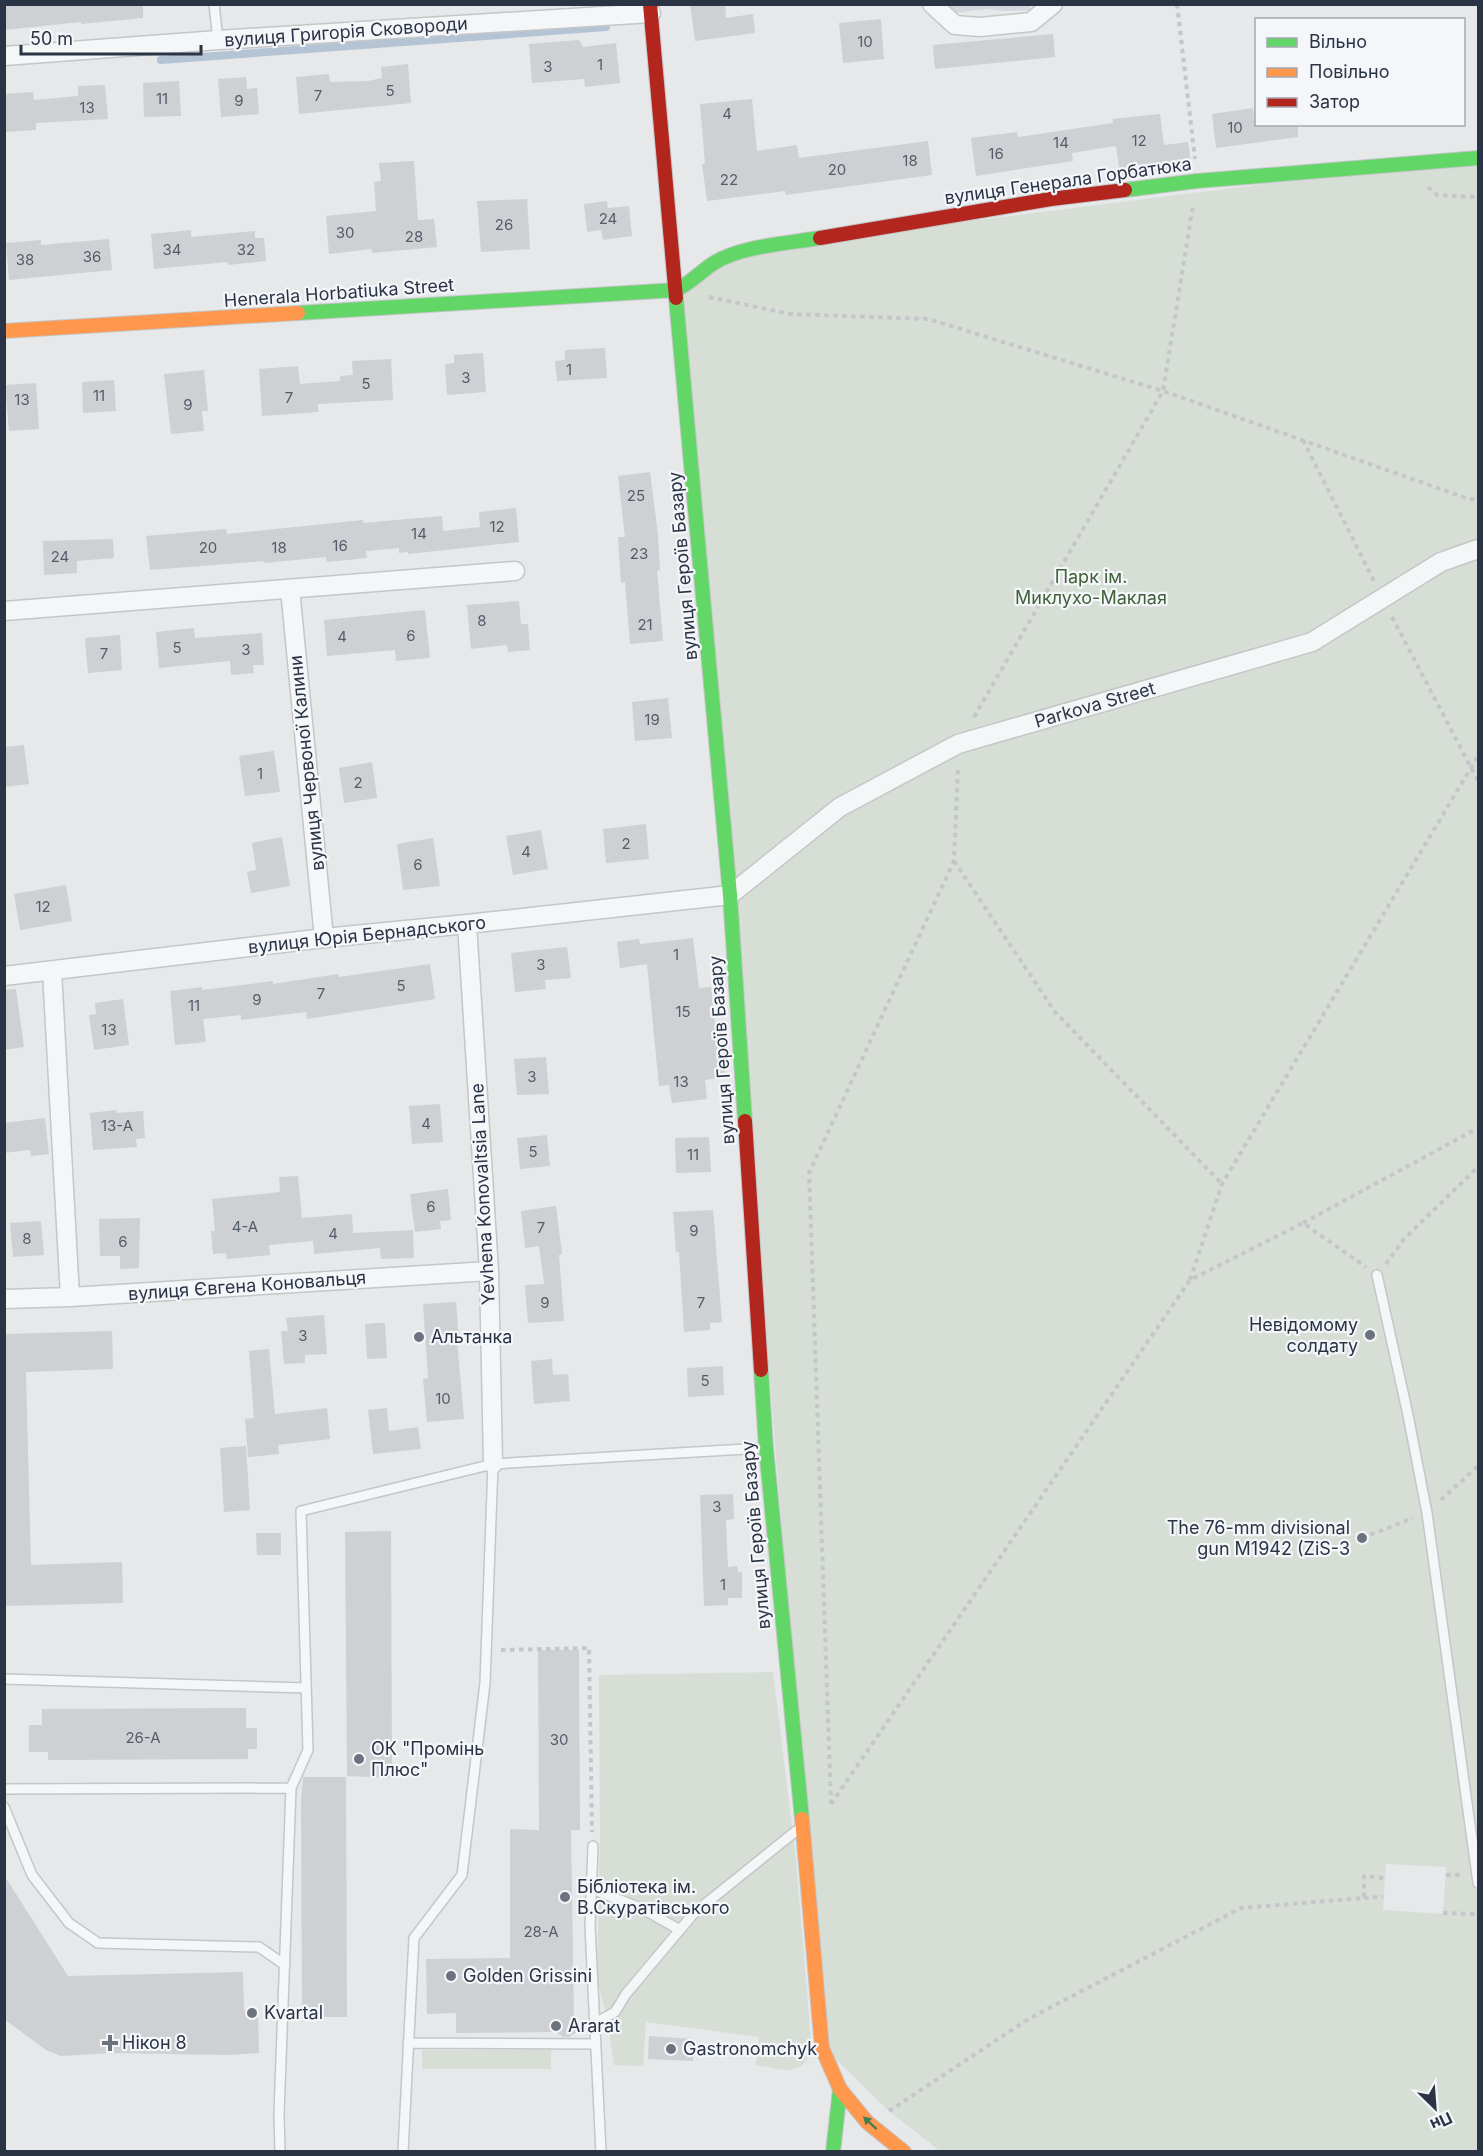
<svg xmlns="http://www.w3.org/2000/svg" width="1483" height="2156" font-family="Inter,sans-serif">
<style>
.built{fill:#d4d7dd}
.green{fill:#d6ded6;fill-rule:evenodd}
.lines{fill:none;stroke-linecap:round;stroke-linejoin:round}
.stream{stroke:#b4c4d5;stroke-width:8}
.building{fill:#ced0d3}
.lane-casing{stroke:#c4c6c8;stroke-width:12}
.street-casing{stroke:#c4c6c8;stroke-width:21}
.fast-casing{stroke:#c4c6c8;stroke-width:16}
.slow-casing{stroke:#c4c6c8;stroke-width:16}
.jam-casing{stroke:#c4c6c8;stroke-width:16}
.path{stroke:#c5c6ca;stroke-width:4;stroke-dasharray:4.5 4.5;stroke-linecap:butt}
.lane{stroke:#f5f6f7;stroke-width:9}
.street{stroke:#f5f6f7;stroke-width:18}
.fast{stroke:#63d668;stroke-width:14}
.slow{stroke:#ff974d;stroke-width:14}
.jam{stroke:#b3261e;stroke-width:14}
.oneway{fill:#447d55}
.poi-dot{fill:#6c737f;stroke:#f4f6f9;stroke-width:2}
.labels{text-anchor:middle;stroke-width:4.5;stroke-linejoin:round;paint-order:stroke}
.number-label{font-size:15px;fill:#545c69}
.street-label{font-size:18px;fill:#2b3445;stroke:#f4f6f9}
.park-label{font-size:18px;fill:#3f6138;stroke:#f4f6f9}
.poi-label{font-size:18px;fill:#2b3445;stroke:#f4f6f9;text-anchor:start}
</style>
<rect width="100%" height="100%" fill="#e6e8ea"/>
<path class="built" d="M943 5H1030V10L1002 11 987 9 954 13Z"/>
<path class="green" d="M1478 157V2151H940L889 2111 823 2047 683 288 755 248ZM1386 1864 1446 1867 1443 1914 1383 1910Z
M773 1672 795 1850 812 2053C797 2078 780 2069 756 2065L759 2037 646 2022 643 2066 614 2065 607 2016 597 1980 600 1831 599 1675Z
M422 2050H551V2069H422Z"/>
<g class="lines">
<path class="stream" d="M161 60 606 27"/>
</g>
<path class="building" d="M4 4H143V18L81 24V22L4 30Z
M690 4H725L726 18 753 14 755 33 695 41Z
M881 19 884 59 843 63 839 23Z
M1053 34 1055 57 935 69 933 45Z
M579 40 583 47 616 43 620 83 585 87 584 79 532 83 529 44Z
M408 64 411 103 299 114 296 77 329 74 330 82 368 81 382 78 381 67Z
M246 77 247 89 257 88 259 114 221 117 218 79Z
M179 81 181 116 144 117 143 83Z
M105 85 108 119 36 123V130L4 132V94L33 92 34 100 78 96V86Z
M752 99 757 151 797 145 799 158 928 141 932 175 786 195 785 191 707 201 702 164H705L700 104Z
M1253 108 1255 124H1298V137L1216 148 1212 114Z
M1160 114 1164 145 1188 142 1192 167 1120 175 1116 146 1072 153 1073 161 976 176 971 138 1017 132 1018 137 1113 123V119Z
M414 161 418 220 434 219 437 247 372 253V249L329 254 326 216 376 211 374 182 381 181 379 163Z
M527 199 530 249 481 252 477 201Z
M607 201 608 208 629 206 632 236 603 240 601 230 587 232 584 204Z
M191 230V237L255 231V238H264L266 261 228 265 227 262 154 269 151 234Z
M109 239 112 270 9 280 6 243 41 240V245Z
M605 348 607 378 557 381 555 361 565 360V350Z
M483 353 486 392 447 395 445 364 454 363V355Z
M391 359 393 400 318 404V412L262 416 259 369 298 366 300 384 340 381V376L353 375 352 361Z
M204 370 208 411H202L204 431 171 434 164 374Z
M114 380 116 411 83 413 82 382Z
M36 383 39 429 9 431 5 385Z
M650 472 658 535 660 570 657 571 663 641 630 644 625 582 621 583 618 537H625L618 476Z
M516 508 519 542 408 554V552L399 553V548L366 551 367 558 327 562 326 557 265 563 264 561 150 570 146 536 226 529 227 534 363 520V523L442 516 443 531 480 527 479 512Z
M113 539 114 558 77 561V573L44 575 43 541Z
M519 601 521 624H528L530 650 508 652 507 645 471 649 467 605Z
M425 610 430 658 396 661 395 650 327 656 324 620Z
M194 628 195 638 262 633 264 665H253L254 673 231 675 230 661 159 668 156 632Z
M120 635 122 670 88 673 85 638Z
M668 698 672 738 635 741 632 702Z
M24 745 29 784 4 787V747Z
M274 751 280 792 245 796 239 756Z
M372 762 377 798 344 803 339 768Z
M646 824 649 859 606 863 603 829Z
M541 830 548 869 513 875 506 836Z
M282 837 290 886 251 893 247 872 256 870 252 843Z
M433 838 440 886 403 890 397 844Z
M66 885 72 921 20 930 14 894Z
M693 938 699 988 711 987 719 1060 724 1059 726 1077 705 1080 707 1099 672 1103 669 1085 659 1086 647 964 620 968 617 942 639 939 640 944Z
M567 947 571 978 545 980 546 989 515 992 511 953Z
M430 964 435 999 307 1019 306 1012 241 1020V1015L203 1019 206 1042 175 1045 170 991 202 987V990L273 981V984L338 974 339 977Z
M16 989 24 1047 4 1050V990Z
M123 999 129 1045 94 1050 89 1015 96 1014 95 1003Z
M546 1057 549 1094 517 1095 514 1059Z
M440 1104 443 1142 412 1144 409 1106Z
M116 1110 117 1113 143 1111 145 1138 136 1139 137 1147 93 1150 90 1113Z
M45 1118 49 1154 31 1156 30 1150 4 1153V1123Z
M547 1135 550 1166 520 1169 517 1138Z
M709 1137 711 1172 676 1173 675 1138Z
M298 1176 302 1218 352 1214 353 1233 413 1230 414 1258 381 1259 380 1248 314 1254 313 1241 269 1245 270 1255 227 1259 226 1253 213 1254 211 1231H215L212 1199 280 1192 279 1177Z
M448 1189 451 1220 440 1221 441 1229 415 1232 410 1194Z
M556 1206 562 1254 559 1255 564 1321 528 1323 525 1285 544 1284 539 1246 525 1248 521 1211Z
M713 1210 722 1322 710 1323V1330L684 1332 679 1252H676L673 1212Z
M140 1218 139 1268 120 1269V1256H100L99 1219Z
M41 1221 44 1255 13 1257 10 1223Z
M456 1302 459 1340H457L464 1419 427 1422 423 1379 428 1378 423 1304Z
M324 1315 327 1354 305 1355V1363L284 1364 281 1331H288L286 1318Z
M376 1323H385L387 1358 367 1359 365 1324Z
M112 1331 113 1369 26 1372 31 1565 122 1562 123 1603 4 1606V1334Z
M269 1349 275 1414 327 1408 330 1439 278 1445 279 1454 248 1457 245 1419 254 1418 249 1351Z
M552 1359 553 1375 568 1374 570 1401 534 1404 531 1361Z
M723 1366 724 1395 688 1397 687 1368Z
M387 1408 389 1431 418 1427 421 1449 373 1454 368 1410Z
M246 1446 250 1510 224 1512 220 1448Z
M733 1494 734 1519 726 1520 728 1567 737 1566 738 1572H742V1598H728V1605L704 1606 700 1495Z
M391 1531 392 1778 347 1776 345 1532Z
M256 1533H281V1555H257Z
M538 1650H579L580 1830H571L574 2019 583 2028 569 2037H563L556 2032 456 2033V2013L427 2014 426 1959 510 1958V1829L539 1830Z
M246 1708V1728H257V1749H248V1759L48 1760V1752H29V1725H42V1709Z
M303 1777H346L347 2017H302L301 1801Z
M4 1875 68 1976 243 1972 244 2010H258L259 2053 228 2055 112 2053 61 2056 46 2050 4 2019Z
M649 2036 694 2039 693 2061 648 2059Z"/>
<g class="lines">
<defs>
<path id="lane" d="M214 4 218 40
M1377 1275 1408 1415 1427 1513 1478 1883
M4 1679 306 1688
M4 1789 291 1788
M4 1807 32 1875 69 1923 98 1943 259 1947 285 1965
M593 1846 590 1926 601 2152
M592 1889 643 1909 680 1930
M595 2023 615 2012 626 1994 694 1913 801 1827
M408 2043 596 2044
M280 2152 279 2114 291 1788 308 1750 301 1511 493 1464 763 1448
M403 2152 414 1938 462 1875 485 1683 493 1464"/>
<path id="street" d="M932 4 955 25 980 27 1031 22 1053 4
M4 56 218 40 651 13
M290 589 324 938
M4 611 515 571
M467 924 489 1271 493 1464
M52 971 70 1297
M4 976 324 938 467 924 730 895 840 807 958 744 1312 642 1441 562 1478 549
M4 1299 70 1297 489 1271"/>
<path id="fast" d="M1125 190 1197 181 1478 158
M676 298 730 895 745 1121
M298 313 676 290C691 283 701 271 714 263 740 246 790 243 820 238
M761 1370 766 1448 802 1819
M833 2152 840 2089"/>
<path id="slow" d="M4 331 298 313
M802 1819 822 2048 840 2089 867 2122 904 2152"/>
<path id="jam" d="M650 4 676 298
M820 238 1051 199 1125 190
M745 1121 761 1370"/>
</defs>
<use href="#lane" class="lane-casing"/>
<use href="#street" class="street-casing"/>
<use href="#fast" class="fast-casing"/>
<use href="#slow" class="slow-casing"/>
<use href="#jam" class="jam-casing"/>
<path class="path" d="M1177 4 1195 159
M1428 187 1437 195 1478 197
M709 297 790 314 928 319 1163 391 1469 499 1478 500
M1303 440 1374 581
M1392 617 1478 781
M974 717 1163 391 1193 205
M954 861 1055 1012 1222 1184
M1303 1223 1478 1128
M1386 1264 1404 1239 1478 1167
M1190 1280 1222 1184 1478 756
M1441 1500 1478 1466
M1362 1538 1413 1518
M501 1650 589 1648 592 1832
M831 1804 809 1173 954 861 958 766
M831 1804 1190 1280 1303 1223 1366 1267
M1446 1875H1463
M1364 1898 1383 1897
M1443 1913 1478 1914
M889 2111 1030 2018 1241 1908 1364 1898V1876L1384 1878"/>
<use href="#lane" class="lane"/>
<use href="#street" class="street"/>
<use href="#fast" class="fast"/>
<use href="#slow" class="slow"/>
<use href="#jam" class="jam"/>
</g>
<defs><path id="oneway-solid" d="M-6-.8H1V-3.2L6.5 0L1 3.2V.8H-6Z" transform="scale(1.5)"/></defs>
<use class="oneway" href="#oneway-solid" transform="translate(870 2123) rotate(-137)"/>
<g class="poi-dot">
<circle cx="1370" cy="1335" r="6"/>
<circle cx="419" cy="1337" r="6"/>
<circle cx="1362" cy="1538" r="6"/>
<circle cx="359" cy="1759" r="6"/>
<circle cx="565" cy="1897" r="6"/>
<circle cx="451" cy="1976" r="6"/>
<circle cx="252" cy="2013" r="6"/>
<circle cx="556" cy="2026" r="6"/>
<path d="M107 2034h6v6h6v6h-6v6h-6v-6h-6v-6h6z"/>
<circle cx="671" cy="2049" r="6"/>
</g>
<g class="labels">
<g class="number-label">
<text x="865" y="47">10</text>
<text x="600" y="70">1</text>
<text x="548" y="72">3</text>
<text x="390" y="96">5</text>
<text x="318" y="101">7</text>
<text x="162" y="104">11</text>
<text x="239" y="106">9</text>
<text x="87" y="113">13</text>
<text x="727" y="119">4</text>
<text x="1235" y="133">10</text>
<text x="1139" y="146">12</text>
<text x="1061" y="148">14</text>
<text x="996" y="159">16</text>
<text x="910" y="166">18</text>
<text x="837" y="175">20</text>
<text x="729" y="185">22</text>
<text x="608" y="224">24</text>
<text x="504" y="230">26</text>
<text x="345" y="238">30</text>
<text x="414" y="242">28</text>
<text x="172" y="255">34</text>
<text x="246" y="255">32</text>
<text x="92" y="262">36</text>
<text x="25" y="265">38</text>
<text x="569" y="375">1</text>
<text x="466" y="383">3</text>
<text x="366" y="389">5</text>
<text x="99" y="401">11</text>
<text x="289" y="403">7</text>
<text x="22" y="405">13</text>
<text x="188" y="410">9</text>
<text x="636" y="501">25</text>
<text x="497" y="532">12</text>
<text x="419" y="539">14</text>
<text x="340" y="551">16</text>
<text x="208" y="553">20</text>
<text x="279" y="553">18</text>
<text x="639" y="559">23</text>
<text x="60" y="562">24</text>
<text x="482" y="626">8</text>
<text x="645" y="630">21</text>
<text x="411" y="641">6</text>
<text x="342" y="642">4</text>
<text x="177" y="653">5</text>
<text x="246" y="655">3</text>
<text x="104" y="659">7</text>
<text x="652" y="725">19</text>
<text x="260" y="779">1</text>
<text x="358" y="788">2</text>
<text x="626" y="849">2</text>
<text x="526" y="857">4</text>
<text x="418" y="870">6</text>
<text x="43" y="912">12</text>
<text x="676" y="960">1</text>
<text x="541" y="970">3</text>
<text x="401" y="991">5</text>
<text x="321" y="999">7</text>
<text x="257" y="1005">9</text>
<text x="194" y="1011">11</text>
<text x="683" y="1017">15</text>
<text x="109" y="1035">13</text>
<text x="532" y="1082">3</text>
<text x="681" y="1087">13</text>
<text x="426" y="1129">4</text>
<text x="117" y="1131">13-А</text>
<text x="533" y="1157">5</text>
<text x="693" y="1160">11</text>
<text x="431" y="1212">6</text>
<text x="245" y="1232">4-А</text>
<text x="541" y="1233">7</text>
<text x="694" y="1236">9</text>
<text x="333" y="1239">4</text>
<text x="27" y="1244">8</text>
<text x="123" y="1247">6</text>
<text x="545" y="1308">9</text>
<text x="701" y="1308">7</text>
<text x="303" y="1341">3</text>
<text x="705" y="1386">5</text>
<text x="443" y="1404">10</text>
<text x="717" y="1512">3</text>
<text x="723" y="1590">1</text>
<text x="143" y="1743">26-А</text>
<text x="559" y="1745">30</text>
<text x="541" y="1937">28-А</text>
</g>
<g class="street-label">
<text transform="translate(346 32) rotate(-4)" y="6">вулиця Григорія Сковороди</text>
<text transform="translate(1068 181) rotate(-8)" y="6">вулиця Генерала Горбатюка</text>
<text transform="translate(339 293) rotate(-4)" y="6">Henerala Horbatiuka Street</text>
<text transform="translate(683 566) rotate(-95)" y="6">вулиця Героїв Базару</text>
<text transform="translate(1095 705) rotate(-16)" y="6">Parkova Street</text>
<text transform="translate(307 763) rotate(-96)" y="6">вулиця Червоної Калини</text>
<text transform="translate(367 935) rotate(-6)" y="6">вулиця Юрія Бернадського</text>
<text transform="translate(722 1050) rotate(-94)" y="6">вулиця Героїв Базару</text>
<text transform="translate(483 1194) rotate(-93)" y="6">Yevhena Konovaltsia Lane</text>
<text transform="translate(247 1286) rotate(-4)" y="6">вулиця Євгена Коновальця</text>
<text transform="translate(756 1535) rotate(-95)" y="6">вулиця Героїв Базару</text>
</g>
<g class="park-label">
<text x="1091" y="583">Парк ім.<tspan x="1091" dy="21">Миклухо-Маклая</tspan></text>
</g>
<g class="poi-label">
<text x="1358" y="1331" text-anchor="end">Невідомому<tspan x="1358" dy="21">солдату</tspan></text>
<text x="431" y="1343">Альтанка</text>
<text x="1350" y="1534" text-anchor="end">The 76-mm divisional<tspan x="1350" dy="21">gun M1942 (ZiS-3</tspan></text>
<text x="371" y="1755">ОК "Промінь<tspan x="371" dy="21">Плюс"</tspan></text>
<text x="577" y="1893">Бібліотека ім.<tspan x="577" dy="21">В.Скуратівського</tspan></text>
<text x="463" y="1982">Golden Grissini</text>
<text x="264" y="2019">Kvartal</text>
<text x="568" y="2032">Ararat</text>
<text x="122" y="2049">Нікон 8</text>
<text x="683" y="2055">Gastronomchyk</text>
</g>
</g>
<rect width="1483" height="2156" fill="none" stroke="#2b3445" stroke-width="12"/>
<rect x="1255" y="18" width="210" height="108" fill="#f4f6f9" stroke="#a4a8b1" stroke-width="1.5"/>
<rect x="1267" y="38" width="30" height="9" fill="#63d668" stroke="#a4a8b1" stroke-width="1.5"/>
<text x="1309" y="48" font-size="18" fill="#2b3445">Вільно</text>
<rect x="1267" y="68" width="30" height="9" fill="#ff974d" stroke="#a4a8b1" stroke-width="1.5"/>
<text x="1309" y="78" font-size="18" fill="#2b3445">Повільно</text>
<rect x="1267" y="98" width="30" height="9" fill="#b3261e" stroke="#a4a8b1" stroke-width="1.5"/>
<text x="1309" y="108" font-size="18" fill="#2b3445">Затор</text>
<g transform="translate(1435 2108) rotate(155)" stroke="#f4f6f9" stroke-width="4.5" paint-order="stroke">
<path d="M0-4.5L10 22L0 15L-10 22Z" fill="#2b3445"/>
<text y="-9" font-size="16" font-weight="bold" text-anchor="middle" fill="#2b3445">Пн</text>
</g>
<path d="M21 45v9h180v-9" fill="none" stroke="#2b3445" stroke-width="3"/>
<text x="30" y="45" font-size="18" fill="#2b3445" stroke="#f4f6f9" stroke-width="4.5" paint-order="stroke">50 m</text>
</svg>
